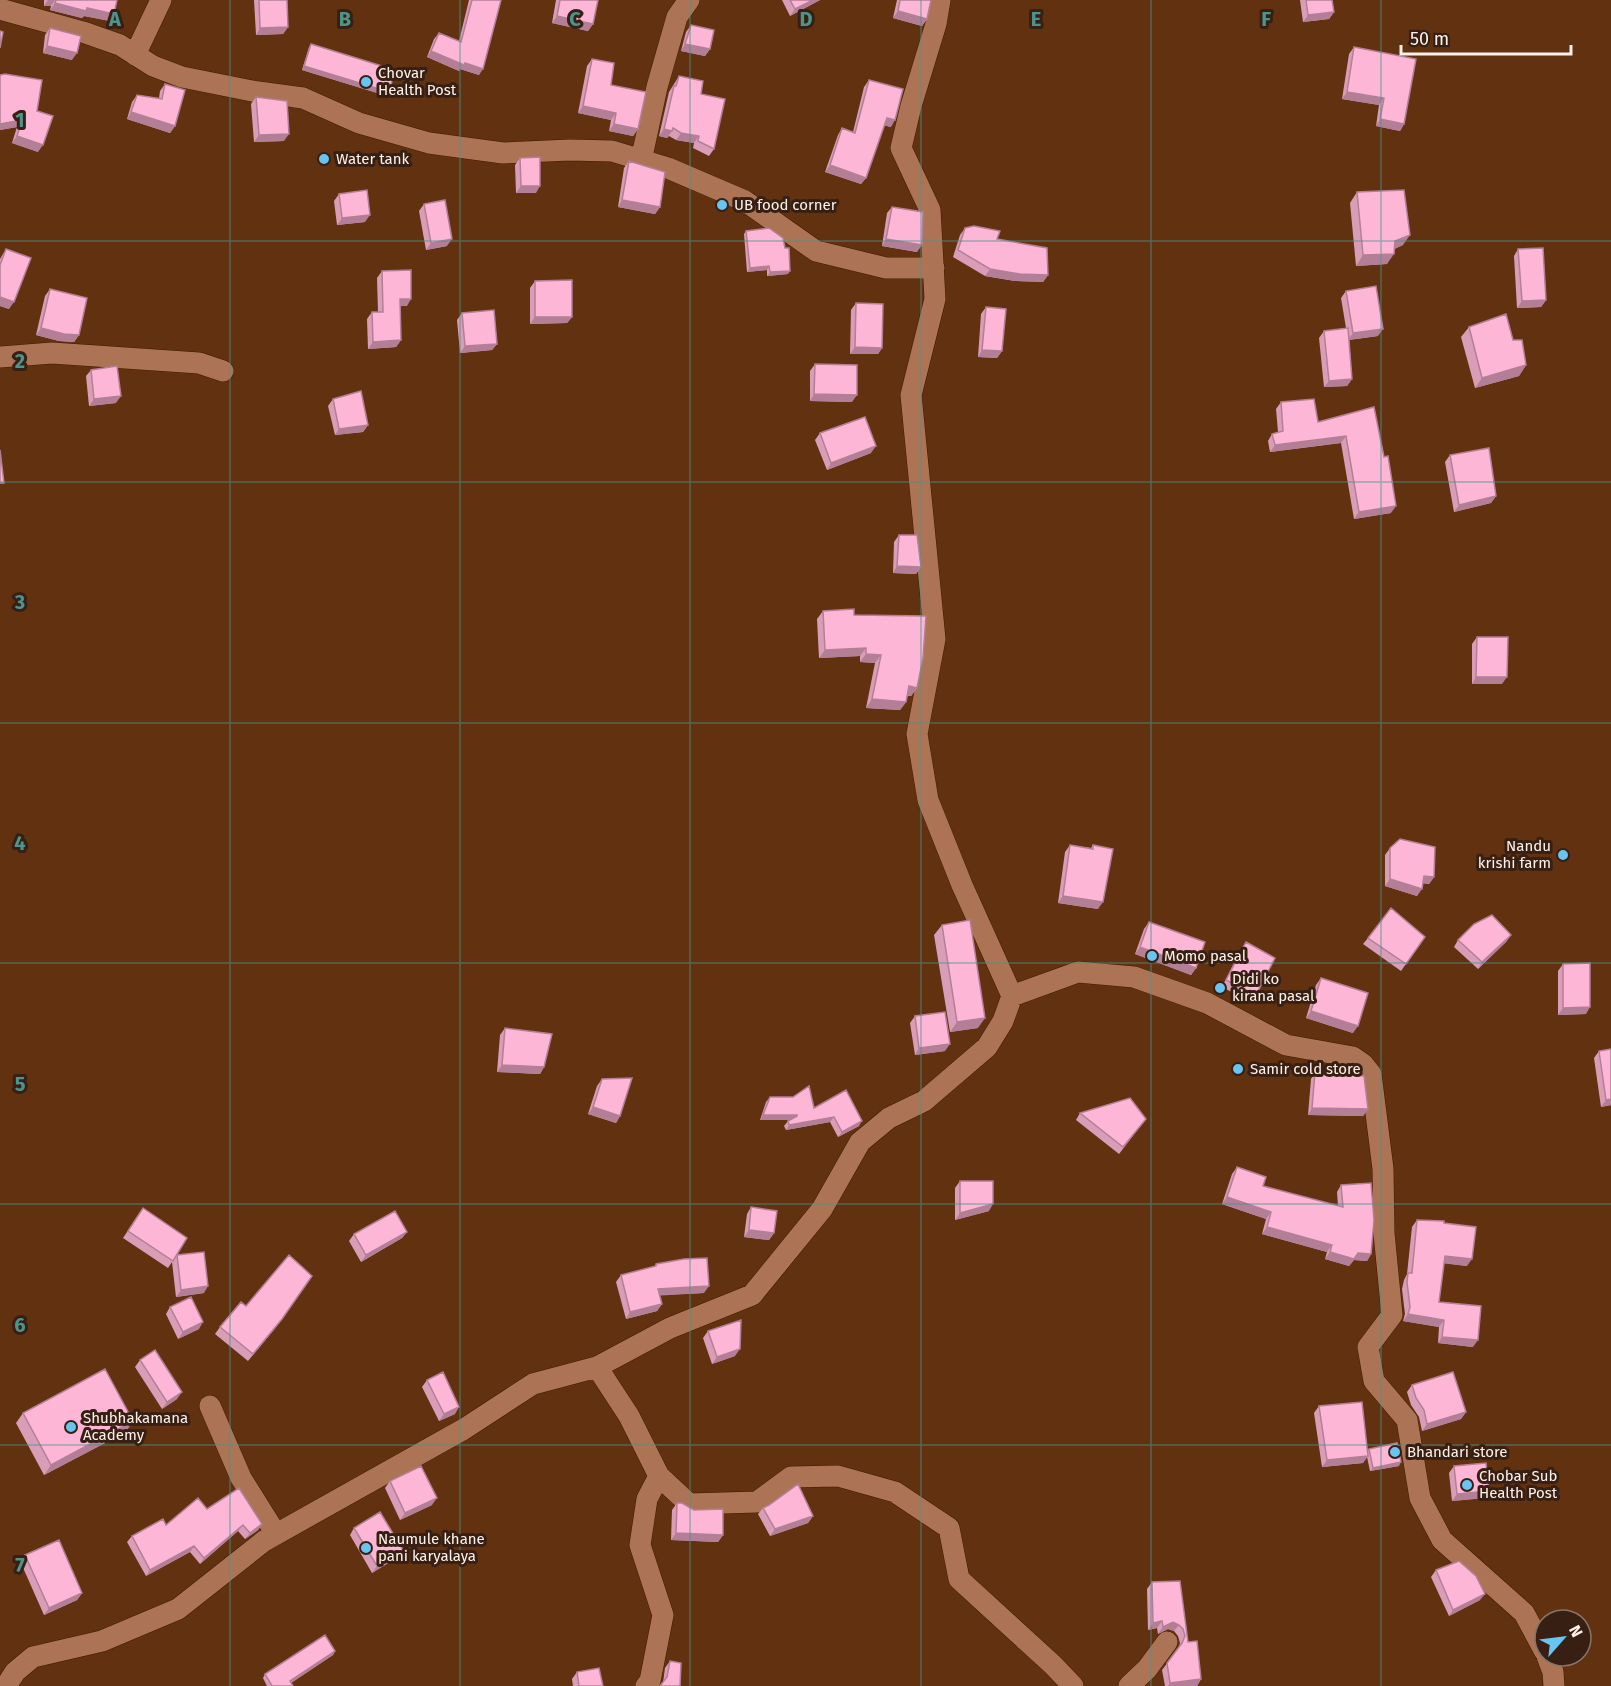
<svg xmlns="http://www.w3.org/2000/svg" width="1611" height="1686" font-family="'Fira Sans',sans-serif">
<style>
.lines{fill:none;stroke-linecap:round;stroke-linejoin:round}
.minor-casing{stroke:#3f1b02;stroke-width:22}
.minor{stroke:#ac7454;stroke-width:21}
.wall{fill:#da9db8}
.shaded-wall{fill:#b27f96}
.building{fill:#feb6d6;stroke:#b27f96;stroke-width:1.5}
.grid{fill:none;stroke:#4b958d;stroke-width:1.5;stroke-opacity:0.55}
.poi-dot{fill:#68c4f0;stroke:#372013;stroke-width:2}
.labels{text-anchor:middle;stroke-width:6;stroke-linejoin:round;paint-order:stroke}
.poi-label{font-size:15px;fill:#fff2eb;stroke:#372013;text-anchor:start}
.grid-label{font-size:20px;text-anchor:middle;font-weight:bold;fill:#4b958d;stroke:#372013;stroke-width:6;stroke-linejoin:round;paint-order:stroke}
</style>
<rect width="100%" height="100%" fill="#62310f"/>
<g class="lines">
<defs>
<path id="minor" d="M0 9 83 32 120 45 153 66 182 77 252 91 303 98 359 123 429 143 503 153 570 150 612 151 668 168 745 201 816 251 886 268H934
M135 55 161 0
M641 161 657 87 677 17 689 0
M0 357 52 353 199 363 223 371
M1012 996 1078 972 1134 977 1207 1003 1286 1045 1353 1057 1363 1064 1371 1074 1383 1169 1384 1233 1392 1315 1368 1347 1374 1381 1407 1420 1420 1498 1442 1540 1524 1613 1545 1652
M597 1367 629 1416 659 1476 647 1499 640 1545 663 1615 650 1681 646 1686
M210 1406 241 1478 276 1534
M659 1476 689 1504 757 1502 791 1477 838 1476 895 1492 949 1528 959 1579 1053 1665 1073 1686
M1547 1656 1553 1672 1554 1686
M6 1686 15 1672 33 1657 102 1641 178 1609 264 1541 464 1429 533 1384 597 1367 670 1328 752 1295 822 1209 860 1142 889 1118 924 1101 987 1047 1003 1021 1012 996 962 885 928 800 917 734 935 639 911 395 935 299 930 210 901 148 911 106 936 24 940 0
M1129 1686 1147 1669 1167 1642"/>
</defs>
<use href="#minor" class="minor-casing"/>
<use href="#minor" class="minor"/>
</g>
<path class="wall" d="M44 0H117L110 21 84 16 82 18 50 10 51 6H44Z
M254 0H287L288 27 283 34 256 35Z
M469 0H501L479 75 460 69 459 71 427 57 434 39 439 33 459 41Z
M556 0H598L593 24 588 31 552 23Z
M782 0H820L790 16Z
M897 0H931L927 19 922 26 893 18Z
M1300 0H1332L1334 12 1329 19 1303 22Z
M691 25 710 49 705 56 681 51 686 32Z
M50 28 72 60 43 53 45 35Z
M311 44 387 96 302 70 309 47Z
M1354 47 1404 124 1400 131 1376 126 1379 105 1342 99 1349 54Z
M592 59 611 85 638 129 633 136 609 131 611 120 578 113 587 66Z
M0 75 37 111 38 152 12 143 17 127 0 130Z
M679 76 701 94 714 149 709 156 693 148 694 143 676 140 669 136 667 138 659 136 669 92Z
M869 80 891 127 884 125 866 178 861 184 825 172 838 135 842 128 853 132 864 87Z
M165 84 175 126 170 133 127 119 132 102 137 95 159 98 160 91Z
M256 97 284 141 254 142 251 104Z
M520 158 536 193H516L515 165Z
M629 161 660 207 655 214 618 207 624 168Z
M1357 192 1403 245 1394 249 1387 264 1356 266 1350 203Z
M339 194 365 222 337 225 334 201Z
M424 204 447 246 426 250 419 211Z
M892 207 917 252 882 246 887 213Z
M965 228 997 239 1048 275 1043 282 1015 281 985 276 953 257 960 235Z
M746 231 788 274 767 276V270L747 272 744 234Z
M6 249 9 309 0 306V259Z
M1518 249 1546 300 1541 307 1517 308 1514 256Z
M382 271 407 306H400L401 340 396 347 368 349 367 319 372 312H378L377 278Z
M535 281 572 317 567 323 530 324V288Z
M50 289 79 335 74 342 59 341 36 335 45 296Z
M1346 291 1378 336 1349 340 1352 379 1347 386 1324 387 1319 338 1324 331 1346 328 1341 298Z
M856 303 882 348 878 354H850L851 310Z
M986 307 1002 351 997 358 978 357 981 314Z
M462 313 497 344 492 350 460 353 457 320Z
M1469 327 1513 340 1526 365 1519 376 1475 388 1461 337Z
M815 364 852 402 810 401V371Z
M91 370 116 403 89 406 86 376Z
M333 399 368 425 363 432 335 435 328 406Z
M1281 402 1318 422 1374 407 1391 513 1354 519 1341 443 1270 452 1268 441 1272 434 1278 432 1276 409Z
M820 433 871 453 827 470 815 440Z
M1450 455 1496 496 1491 503 1454 512 1445 462Z
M899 535 921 567 916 574 893 573 894 542Z
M823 611 854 615 917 688 911 696H907L906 702 900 710 866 708 875 663 860 662V656L819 658 817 619Z
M1477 637 1502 684H1472V644Z
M1070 845 1091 848 1093 845 1098 909 1058 903 1065 852Z
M1390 848 1434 877 1429 884 1423 883 1417 896 1385 886V855Z
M1149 922 1196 968 1191 975 1135 954 1144 929Z
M942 925 978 1028 950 1032 934 935Z
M1511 935 1506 942 1478 969 1454 947 1458 940Z
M1425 937 1401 971 1363 944 1368 938Z
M1246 942 1256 995 1251 1002 1222 987 1241 949Z
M1563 964 1586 1014 1558 1015V971Z
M1321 978 1353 1033 1306 1018 1316 985Z
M915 1016 945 1051 915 1055 910 1023Z
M505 1028 544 1067 540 1074 497 1072 500 1035Z
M1599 1051 1611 1105 1601 1107 1594 1058Z
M1315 1072 1368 1109 1363 1116 1308 1115 1311 1079Z
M602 1079 620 1116 616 1123 588 1114 597 1086Z
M770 1097 814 1108 859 1126 838 1137 830 1122 786 1130 784 1126 788 1121 791 1120H760L766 1102Z
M1080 1113 1146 1119 1119 1154 1076 1120Z
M1237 1167 1263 1186 1338 1206 1337 1192 1341 1185 1371 1254 1367 1261 1354 1260 1349 1266 1325 1259 1327 1252 1262 1234 1266 1219 1222 1204 1232 1174Z
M960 1181 989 1211 955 1220V1188Z
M751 1207 774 1233 769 1240 744 1237 747 1214Z
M143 1208 177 1255 204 1293 176 1297 172 1262 168 1268 123 1238Z
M1417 1220 1444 1223 1467 1266 1444 1263 1439 1302 1473 1347 1438 1343 1439 1327 1403 1321 1405 1314 1402 1289 1404 1280 1407 1274 1412 1227Z
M407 1232 402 1238 361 1262 349 1241 354 1234Z
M656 1264 704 1293 659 1295 662 1304 657 1311 626 1319 616 1282 621 1275 654 1267Z
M246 1306 277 1326 248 1361 215 1334 220 1327Z
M170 1307 199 1329 178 1339 166 1314Z
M708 1331 735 1356 712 1364 703 1338Z
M140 1360 177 1399 162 1409 135 1367Z
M427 1380 455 1414 439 1421 422 1387Z
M1412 1385 1466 1412 1461 1419 1422 1431 1419 1417 1411 1405 1407 1392Z
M1319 1406 1367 1451 1369 1449 1399 1466 1370 1471 1367 1457 1363 1463 1322 1467 1314 1413Z
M23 1413 126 1432 44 1475 16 1423Z
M1454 1466 1489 1491 1485 1498 1452 1501 1449 1473Z
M390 1481 432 1505 400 1520 385 1488Z
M677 1503 723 1535 718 1542 671 1540 672 1510Z
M763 1508 813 1516 808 1523 770 1536 758 1514Z
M207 1509 262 1524 258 1530 245 1539 238 1531 200 1564 190 1552 146 1576 127 1542 132 1536 166 1525Z
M354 1528 403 1550 398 1557 372 1573 350 1535Z
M25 1555 82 1593 77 1600 44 1615 20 1561Z
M1436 1570 1480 1600 1449 1616 1431 1577Z
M1180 1581 1188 1642 1201 1679 1197 1686H1165L1162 1670 1178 1649 1180 1643 1178 1636 1174 1631 1168 1629 1158 1634 1157 1628 1148 1630 1147 1589 1152 1582Z
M335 1651 333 1655 291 1683 293 1686H267L263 1678 265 1674Z
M670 1661 681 1663 663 1683 665 1668Z
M577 1672 603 1686H573L572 1679Z"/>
<path class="shaded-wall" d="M48 0H55L51 6H44Z
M813 0H820L790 16 795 9Z
M55 3 87 8 114 14 110 21 84 16 82 18 50 10Z
M898 11 927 19 922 26 893 18Z
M1334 12 1329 19 1303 22 1308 15Z
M557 16 593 24 588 31 552 23Z
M288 27 283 34 256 35 260 28Z
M685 44 710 49 705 56 681 51Z
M47 46 77 53 72 60 43 53Z
M431 51 465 63 483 69 479 75 460 69 459 71 427 57Z
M304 66 389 92 387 96 302 70Z
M1347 92 1384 98 1379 105 1342 99Z
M583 106 616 113 611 120 578 113Z
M131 112 175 126 170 133 127 119Z
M887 118 895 120 891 127 882 125Z
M1380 119 1404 124 1400 131 1376 126Z
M22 120 17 127 0 130V124Z
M614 124 638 129 633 136 609 131Z
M664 129 672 131 667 138 659 136Z
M681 133 699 136 694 143 676 140Z
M289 134 284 141 254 142 259 135Z
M17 136 43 145 38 152 12 143Z
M830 165 866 178 861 184 825 172Z
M521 186H540L536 193H516Z
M622 200 660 207 655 214 618 207Z
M370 215 365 222 337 225 342 218Z
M1410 235 1403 245 1388 252 1395 241Z
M452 239 447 246 426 250 431 243Z
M886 239 922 245 917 252 882 246Z
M1394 254 1387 264 1356 266 1363 255Z
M769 266 767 270 747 272 750 268Z
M990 269 1048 275 1043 282 1015 281 985 276Z
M790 271 788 274 767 276 770 272Z
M0 297 14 302 9 309 0 306Z
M400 299H411L407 306H395Z
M1546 300 1541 307 1517 308 1522 301Z
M535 317H572L567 323 530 324Z
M41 328 79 335 74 342 59 341 36 335Z
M1383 329 1378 336 1348 340 1353 333Z
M401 340 396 347 368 349 373 342Z
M497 344 492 350 460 353 465 346Z
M855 347 882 348 878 354H850Z
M982 350 1002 351 997 358 978 357Z
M1526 365 1519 376 1475 388 1482 378Z
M1352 379 1347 386 1324 387 1329 381Z
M814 394 857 395 852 402 810 401Z
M121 396 116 403 89 406 94 399Z
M368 425 363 432 335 435 339 429Z
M1346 436 1341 443 1270 452 1275 445Z
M876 446 871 453 827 470 831 463Z
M1496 496 1491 503 1454 512 1459 505Z
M1396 506 1391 513 1354 519 1359 512Z
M897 566 921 567 916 574 893 573Z
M866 648 860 656 819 658 825 650Z
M866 654 881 655 875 663 860 662Z
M1476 677H1507L1502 684H1472Z
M909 686 917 688 911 696 903 695Z
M872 699 906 702 900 710 866 708Z
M1424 876 1434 877 1429 884 1419 883Z
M1390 879 1422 889 1417 896 1385 886Z
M1063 896 1103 902 1098 909 1058 903Z
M1511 935 1506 942 1478 969 1482 962Z
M1140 947 1196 968 1191 975 1135 954Z
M1590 1007 1586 1014 1558 1015 1563 1008Z
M1311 1011 1358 1026 1353 1033 1306 1018Z
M985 1018 978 1028 950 1032 957 1022Z
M950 1044 945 1051 915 1055 919 1048Z
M502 1065 544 1067 540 1074 497 1072Z
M1611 1099V1105L1601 1107 1606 1100Z
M593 1107 620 1116 616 1123 588 1114Z
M1312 1108 1368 1109 1363 1116 1308 1115Z
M763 1115H797L794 1120H760Z
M834 1117 830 1122 786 1130 789 1125Z
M862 1121 859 1126 838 1137 842 1132Z
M1227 1197 1271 1212 1266 1219 1222 1204Z
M993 1204 989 1211 955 1220 960 1213Z
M1267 1227 1332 1245 1327 1252 1262 1234Z
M749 1230 774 1233 769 1240 744 1237Z
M407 1232 402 1238 361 1262 366 1255Z
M1330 1252 1358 1253 1371 1254 1367 1261 1354 1260 1349 1266 1325 1259Z
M1445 1256 1472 1259 1467 1266 1440 1263Z
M208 1286 204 1293 176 1297 181 1290Z
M709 1286 704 1293 653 1296 658 1289Z
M662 1304 657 1311 626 1319 630 1312Z
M1408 1314 1444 1320 1439 1327 1403 1321Z
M282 1319 277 1326 248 1361 253 1354Z
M203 1322 199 1329 178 1339 183 1332Z
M1442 1337 1478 1340 1473 1347 1438 1343Z
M740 1349 735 1356 712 1364 717 1357Z
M182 1392 177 1399 162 1409 167 1402Z
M459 1407 455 1414 439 1421 444 1414Z
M1466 1412 1461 1419 1422 1431 1427 1424Z
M133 1421 126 1432 44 1475 51 1465Z
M1368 1456 1363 1463 1322 1467 1327 1460Z
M1401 1462 1399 1466 1370 1471 1373 1468Z
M1489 1491 1485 1498 1452 1501 1457 1494Z
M437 1498 432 1505 400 1520 405 1513Z
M813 1516 808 1523 770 1536 775 1529Z
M262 1524 258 1530 245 1539 250 1533Z
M243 1525 238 1531 200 1564 204 1558Z
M676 1533 723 1535 718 1542 671 1540Z
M194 1546 190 1552 146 1576 150 1570Z
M403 1550 398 1557 372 1573 377 1566Z
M82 1593 77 1600 44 1615 49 1608Z
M1485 1594 1480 1600 1449 1616 1453 1610Z
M1162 1621 1157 1628 1148 1630 1153 1623Z
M1173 1622 1179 1625 1174 1631 1168 1629 1158 1634 1163 1627Z
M335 1651 333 1655 288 1685 290 1681Z
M1201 1679 1197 1686H1168L1170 1683Z"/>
<path class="building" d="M56 0H117L114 14 87 8 86 11 55 3Z
M259 0H287L288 27 260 28Z
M472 0H501L483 69 465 63 464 65 431 51 439 33 461 42Z
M560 0H598L593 24 557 16Z
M790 0H813L795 9Z
M900 0H931L927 19 898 11Z
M1306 0H1332L1334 12 1308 15Z
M691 25 714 30 710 49 685 44Z
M50 28 81 36 77 53 47 46Z
M0 31 3 32 0 48Z
M311 44 395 70 389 92 304 66Z
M1354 47 1416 59 1404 124 1380 119 1384 98 1347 92Z
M592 59 614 63 611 85 646 92 638 129 614 124 616 113 583 106Z
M5 74 42 80 37 111 53 116 43 145 17 136 22 120 0 124V75Z
M679 76 703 81 701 94 725 99 714 149 698 141 699 136 681 133 673 128 672 131 664 129 674 86H676Z
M869 80 903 89 895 120 887 118 866 178 830 165 842 128 855 133Z
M165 84 185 90 175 126 131 112 137 95 162 99Z
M256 97 287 101 289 134 259 135Z
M540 157V186H521L520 158Z
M629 161 665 172 660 207 622 200Z
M367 190 370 215 342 218 339 194Z
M1404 190 1410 235 1395 241 1394 254 1363 255 1357 192Z
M445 200 452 239 431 243 424 204Z
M892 207 923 212 922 245 886 239Z
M974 226 1000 231 997 239 1047 248 1048 275 1020 274 990 269 958 250 965 228Z
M769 228 783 238 785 248H789L790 271 770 272 769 266 750 268 746 231Z
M1543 248 1546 300 1522 301 1518 249Z
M6 249 31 258 14 302 0 297V265Z
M411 270V299H400L401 340 373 342 372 312H383L382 271Z
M572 280V317H535V281Z
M1376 286 1383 329 1353 333 1346 291Z
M50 289 87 298 79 335 64 334 41 328Z
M856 303 883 304 882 348 855 347Z
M986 307 1006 309 1002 351 982 350Z
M494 310 497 344 465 346 462 313Z
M1506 314 1513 340H1522L1526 365 1482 378 1469 327Z
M1348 328 1352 379 1329 381 1324 331Z
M815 364 857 365V395L814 394Z
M117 366 121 396 94 399 91 370Z
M361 391 368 425 339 429 333 399Z
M1314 399 1318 422 1374 407 1384 457 1388 456 1396 506 1359 512 1346 436 1275 445 1272 434 1283 431 1281 402Z
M865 417 876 446 831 463 820 433Z
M1489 448 1496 496 1459 505 1450 455Z
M0 450 4 483H0Z
M899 535H917L921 567 897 566Z
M854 609V615L926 616 923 658 917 688 909 686 906 702 872 699 881 655 866 654V648L825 650 823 611Z
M1477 637H1508L1507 677H1476Z
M1400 839 1435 847 1434 877 1424 876 1422 889 1390 879V848Z
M1070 845 1093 849V845L1113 849 1103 902 1063 896Z
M1391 908 1425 937 1406 964 1368 938Z
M1492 915 1511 935 1482 962 1458 940 1474 924Z
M970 920 985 1018 957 1022 942 925Z
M1149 922 1205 942 1196 968 1140 947Z
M1246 942 1275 958 1256 995 1226 980Z
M1590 963V1007L1563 1008V964Z
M1321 978 1368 993 1358 1026 1311 1011Z
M945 1012 950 1044 919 1048 915 1016Z
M505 1028 552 1034 544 1067 502 1065Z
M1611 1049V1099L1606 1100 1599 1051Z
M1315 1072 1364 1076 1368 1109 1312 1108Z
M632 1078 620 1116 593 1107 602 1079Z
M809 1086 814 1108 846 1090 862 1121 842 1132 834 1117 789 1125 788 1121 797 1116V1115H763L770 1097H793Z
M1130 1098 1146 1119 1123 1147 1080 1113Z
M1237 1167 1266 1177 1263 1186 1343 1207 1341 1185 1371 1183 1374 1220 1371 1254 1358 1253 1354 1259 1330 1252 1332 1245 1267 1227 1271 1212 1227 1197Z
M960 1181H993V1204L960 1213Z
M751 1207 777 1211 774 1233 749 1230Z
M143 1208 187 1238 173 1261 128 1231Z
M395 1211 407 1232 366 1255 354 1234Z
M1417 1220 1444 1221V1223L1476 1227 1472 1259 1445 1256 1439 1302 1481 1306 1478 1340 1442 1337 1444 1320 1408 1314 1410 1307 1407 1282 1408 1273H1412Z
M204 1252 208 1286 181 1290 177 1255Z
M289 1255 312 1276 282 1319 253 1354 220 1327 241 1302 246 1306Z
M707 1258 709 1286 658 1289 662 1304 630 1312 621 1275 656 1266V1264L684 1259Z
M191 1297 203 1322 183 1332 170 1307Z
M741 1320 740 1349 717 1357 708 1331Z
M155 1350 182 1392 167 1402 140 1360Z
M105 1369 133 1421 51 1465 23 1413Z
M443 1372 459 1407 444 1414 427 1380Z
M1453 1372 1466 1412 1427 1424 1424 1410 1416 1398 1412 1385Z
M1362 1402 1368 1456 1327 1460 1319 1406Z
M1397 1443 1401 1462 1373 1468 1369 1449Z
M1486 1463 1489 1491 1457 1494 1454 1466Z
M421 1466 437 1498 405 1513 390 1481Z
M798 1484 813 1516 775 1529 763 1508 769 1505Z
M239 1488 262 1524 250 1533 243 1525 204 1558 194 1546 150 1570 132 1536 163 1519 166 1525 198 1498 207 1509Z
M677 1503H682L694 1510 723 1509V1535L676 1533Z
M380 1512 403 1550 377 1566 354 1528Z
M59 1540 82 1593 49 1608 25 1555Z
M1459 1561 1476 1576 1485 1594 1453 1610 1436 1570Z
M1180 1581 1188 1642 1197 1641 1201 1679 1170 1683 1167 1663 1182 1643 1185 1636 1183 1629 1179 1625 1173 1622 1163 1627 1162 1621 1153 1623 1152 1582Z
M325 1635 335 1651 290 1681 293 1686H272L265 1674Z
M670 1661 681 1663 680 1686H660L667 1677Z
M599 1668 603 1686H579L577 1672Z"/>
<path class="grid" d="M230 0V1686M460 0V1686M690 0V1686M921 0V1686M1151 0V1686M1381 0V1686M0 241H1611M0 482H1611M0 723H1611M0 963H1611M0 1204H1611M0 1445H1611"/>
<g class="poi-dot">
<circle cx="366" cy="82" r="6"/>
<circle cx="324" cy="159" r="6"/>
<circle cx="722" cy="205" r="6"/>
<circle cx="1563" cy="855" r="6"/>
<circle cx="1152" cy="956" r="6"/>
<circle cx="1220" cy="988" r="6"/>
<circle cx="1238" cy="1069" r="6"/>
<circle cx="71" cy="1427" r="6"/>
<circle cx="1395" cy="1452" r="6"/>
<circle cx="1467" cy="1485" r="6"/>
<circle cx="366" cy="1548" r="6"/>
</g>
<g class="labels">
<g class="poi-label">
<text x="378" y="78">Chovar<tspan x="378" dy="17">Health Post</tspan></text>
<text x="336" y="164">Water tank</text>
<text x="734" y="210">UB food corner</text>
<text x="1551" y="851" text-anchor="end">Nandu<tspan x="1551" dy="17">krishi farm</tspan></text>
<text x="1164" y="961">Momo pasal</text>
<text x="1232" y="984">Didi ko<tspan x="1232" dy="17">kirana pasal</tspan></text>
<text x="1250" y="1074">Samir cold store</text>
<text x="83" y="1423">Shubhakamana<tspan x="83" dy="17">Academy</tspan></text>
<text x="1407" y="1457">Bhandari store</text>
<text x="1479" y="1481">Chobar Sub<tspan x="1479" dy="17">Health Post</tspan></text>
<text x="378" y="1544">Naumule khane<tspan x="378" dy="17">pani karyalaya</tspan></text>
</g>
</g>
<g class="grid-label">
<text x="115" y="26">A</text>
<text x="345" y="26">B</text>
<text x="575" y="26">C</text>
<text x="806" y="26">D</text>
<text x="1036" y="26">E</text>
<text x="1266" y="26">F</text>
<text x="20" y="127">1</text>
<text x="20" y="368">2</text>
<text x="20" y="609">3</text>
<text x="20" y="850">4</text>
<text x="20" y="1091">5</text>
<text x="20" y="1332">6</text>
<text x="20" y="1572">7</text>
</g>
<g transform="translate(1563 1638) rotate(62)"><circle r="28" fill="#372013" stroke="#877469" stroke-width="1.5"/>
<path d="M0-4.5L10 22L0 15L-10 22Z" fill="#68c4f0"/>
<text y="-9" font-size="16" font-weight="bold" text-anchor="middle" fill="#fff2eb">N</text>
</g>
<path d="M1401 45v9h170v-9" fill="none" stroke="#fff2eb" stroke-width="3"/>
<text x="1410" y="45" font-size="18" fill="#fff2eb" stroke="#372013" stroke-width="4.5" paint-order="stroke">50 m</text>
</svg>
